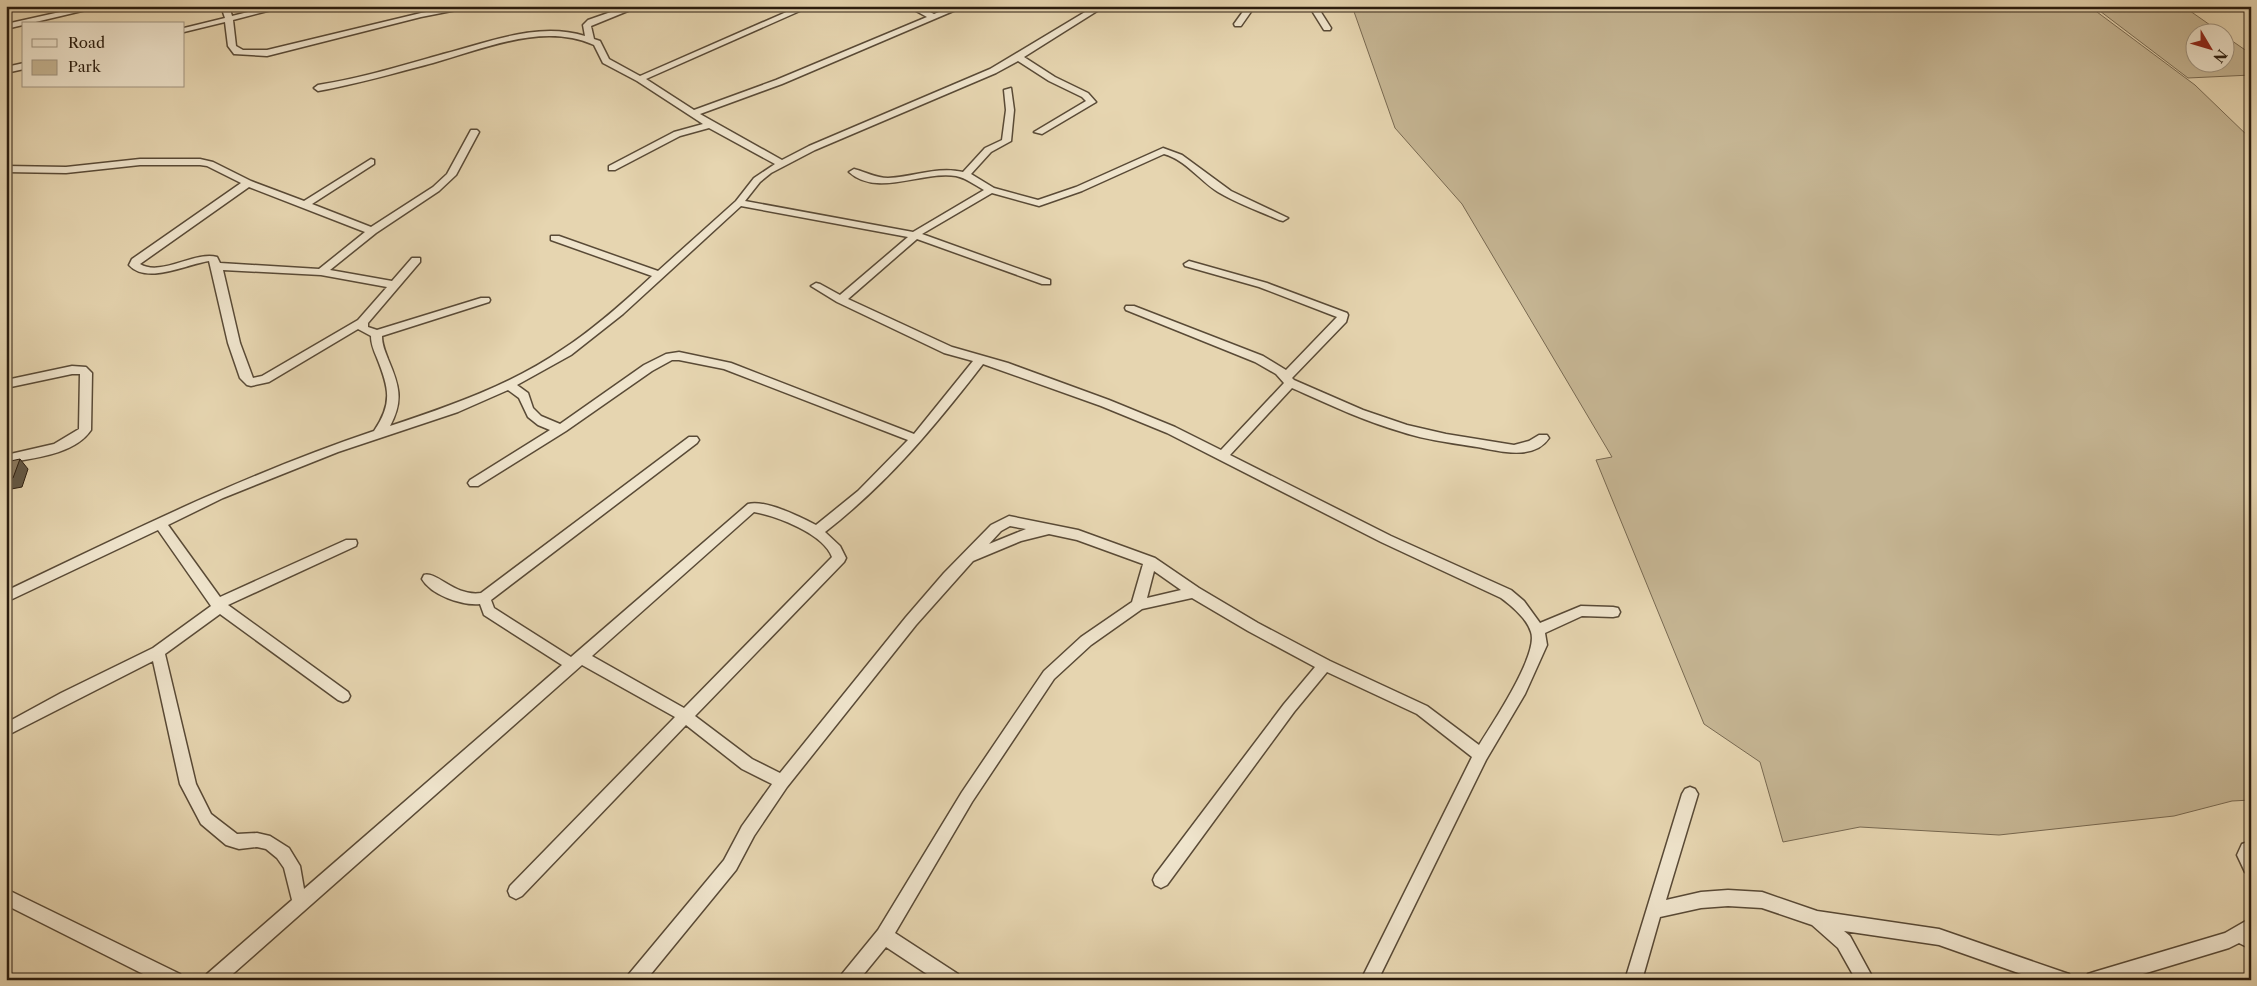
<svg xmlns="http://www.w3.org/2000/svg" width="2257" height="986" font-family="'Libre Caslon Text',serif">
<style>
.green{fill:#c6b694;stroke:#786951}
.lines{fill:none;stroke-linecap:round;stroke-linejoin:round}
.minor-casing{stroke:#594a36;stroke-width:3}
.minor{fill:#efe4cc;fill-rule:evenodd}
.shaded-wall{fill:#625745;stroke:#2a1c0e}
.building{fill:#8c7c62;stroke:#2a1c0e}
</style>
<rect width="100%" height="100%" fill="#e6d5b0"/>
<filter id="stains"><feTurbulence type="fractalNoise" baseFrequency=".004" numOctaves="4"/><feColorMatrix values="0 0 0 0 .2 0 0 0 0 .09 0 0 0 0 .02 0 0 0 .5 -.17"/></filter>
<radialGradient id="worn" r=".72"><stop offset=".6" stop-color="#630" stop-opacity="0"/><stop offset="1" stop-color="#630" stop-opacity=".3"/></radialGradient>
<path class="green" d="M1352 6H2089L2195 85 2251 139V800L2232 801 2174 816 1999 835 1860 827 1783 842 1760 762 1704 724 1596 460 1612 457 1462 204 1395 128Z
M2136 6H2183L2220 32H2194V62H2224L2225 36 2251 54V75L2188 78 2096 8Z"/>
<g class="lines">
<defs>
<path id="minor" d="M87 6H103L6 29V24Z
M221 6H229L232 16 272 6H287L233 20 236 46 243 50H267L421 13 458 6H477L421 17 267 56 234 54 228 46 225 22 184 32V28L225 18Z
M628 6H640L591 26 594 39 600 41 609 59 640 76 800 6H811L646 79 694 110 776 80 927 17 907 6H918L934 14 954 6H965L782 84 700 114 782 160 809 146 990 69 1095 6H1105L1024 57 1055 77 1088 93 1096 102 1042 134 1034 132 1086 101 1082 97 1049 81 1018 61 996 73 815 150 771 173 760 182 745 201 913 232 984 190C975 185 966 178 956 176 924 170 877 198 849 172L854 169C866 172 876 178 888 178 914 177 937 166 963 172L985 148 1002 140 1006 110 1004 90 1011 88 1014 110 1011 141 991 152 971 174 994 188 1038 200 1076 187 1163 148 1182 155 1231 191 1288 218 1283 221 1279 220C1259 211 1238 204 1218 192 1200 181 1186 160 1164 154L1082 191 1039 206 992 193 922 234 1050 280V284H1042L917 239 848 299 952 347 1008 363 1109 400 1175 427 1221 450 1284 383 1276 374 1255 362 1126 310 1125 308 1126 306H1134L1263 356 1286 370 1337 317 1259 287 1185 266 1184 264 1189 261 1267 283 1347 313 1348 315 1346 322 1292 378 1294 380 1363 410 1407 425 1446 434 1514 445 1529 441 1539 435H1547L1549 438C1534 461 1499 451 1477 447 1452 443 1426 440 1402 432 1364 421 1328 404 1292 388L1230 455 1391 536 1511 590 1524 601 1540 623 1581 606 1613 607 1618 608 1620 612 1618 616 1613 617 1582 616 1545 633 1547 645 1525 694 1486 760 1378 980H1361L1472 757 1417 714 1327 672 1294 712 1167 885 1161 888 1155 885 1153 880 1155 875 1284 704 1315 667 1248 631 1192 598 1142 609 1091 645 1054 679 972 802 895 933 958 974 960 980H936L886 947 859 980H840L842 974 878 930 962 792 1044 671 1081 637 1132 602 1143 564 1077 540 1049 534 1021 541 973 561 916 625 787 787 754 836 736 870 646 980H627L629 974 724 860 742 826 772 784 742 769 686 725 522 896 516 899 510 896 508 891 510 886 675 717 582 665 226 980H205L207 974 292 900 284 868 277 858 266 849 257 847 239 849 226 845 201 824 180 784 153 661 6 736V723L61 693 153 648 211 606 158 530 6 602V591C127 533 246 474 374 431 393 403 389 388 377 358 374 351 371 344 371 336L358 329 269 382 251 386 247 385 240 378 228 343 209 261C187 264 147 285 129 265L132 259 241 183 207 166 200 165H140L66 173 6 172V166L66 167 140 159H200L213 162 251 181 304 201 371 159 374 160V164L312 204 371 227 433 187 447 174 471 130H477L479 132 456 175 439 191 376 233 330 270 392 281 412 258H420V262L368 323V327L377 330 481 298H489L490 300 489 302 382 336C382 345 385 351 388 359 399 385 404 400 390 426 450 406 511 385 563 349 595 328 624 302 652 276L551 240V236H559L658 271 736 201 754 178 775 164 709 128 680 136 615 170H609V166L674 132 703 124 637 81 603 63 594 45C543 22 483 49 433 63 395 73 357 84 318 91L314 88 318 85C362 78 404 65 447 53 492 41 539 22 585 36L583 25 588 20ZM249 187 365 232 319 269 220 263 217 257C194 251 161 277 140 264ZM741 206 908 237 840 295 820 284 816 283 811 286 837 302 944 353 973 361 914 434 731 363 679 352 666 354 644 365 560 424 541 416 533 408 528 393 517 385 571 355 623 314ZM223 270 321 275 387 287 358 320 262 376 253 378 240 343ZM672 360H679L724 369 908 440 858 491 816 525C801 517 764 499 748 504L571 657 494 608 491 600 697 443 699 440 697 437H689L481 593C455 597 437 571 424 575L422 579C431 595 463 606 480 604L484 615 562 665 304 889 300 866 289 848 270 836 257 833 237 834 211 814 196 784 165 654 220 614 338 700 343 702 348 700 350 696 348 692 228 605 356 546 357 543 356 540H346L220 597 168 525 223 498 338 452 458 412 508 390 519 398 528 417 538 425 550 430 470 480 468 483 470 486H478L566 431 652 371ZM983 364 1101 406 1167 433 1381 542 1501 598C1512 606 1527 619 1531 632 1539 654 1492 724 1479 745L1427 706 1330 661 1258 623 1199 588 1155 558 1078 530 1009 516 991 525 944 573 906 617 780 773 752 759 695 716 844 562 846 558 840 546 825 532C887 484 936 425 983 364ZM754 512C777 516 824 534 832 557L684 708 592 656ZM1010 526 1026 529 989 544 1001 531ZM1154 571 1181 590 1147 598Z
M1247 6H1255L1241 26H1235L1234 24Z
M1309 6H1317L1331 28 1330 30H1324Z
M24 63V69L6 73V67Z
M72 366 86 367 92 373 91 430C74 455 33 458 6 463V455L54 444 79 429 80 374H72L6 388V380Z
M1690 787 1695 789 1698 794 1666 900 1701 892 1728 890 1762 892 1817 911 1939 929 2063 972 2069 974 2071 980H2038L1939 945 1844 931 1850 936 1874 980H1856L1838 948 1812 925 1762 908 1728 906 1701 908 1660 917 1642 980H1625L1682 794 1685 789Z
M2248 842H2251V874L2245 872 2237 855 2242 844Z
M6 889 180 974 182 980H155L6 905Z
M2251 918V949L2239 943 2229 948 2123 980H2086L2088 974 2094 972 2225 933Z"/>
</defs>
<use href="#minor" class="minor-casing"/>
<use href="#minor" class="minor"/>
</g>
<path class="shaded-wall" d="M20 459 28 469 22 487 6 490V479Z"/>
<path class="building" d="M20 459 13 478 6 479V462Z"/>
<rect width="2257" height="986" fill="none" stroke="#e6d5b0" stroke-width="25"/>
<rect x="8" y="8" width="2242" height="971" fill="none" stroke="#2a1c0e" stroke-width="2.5"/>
<rect x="12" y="12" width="2232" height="961" fill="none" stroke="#2a1c0e"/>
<rect x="22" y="22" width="162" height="65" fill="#efe4cc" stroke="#a09480"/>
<rect x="32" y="39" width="25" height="8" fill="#efe4cc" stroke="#a09480"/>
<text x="68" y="48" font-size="15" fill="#2a1c0e">Road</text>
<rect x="32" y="60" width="25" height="15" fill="#c6b694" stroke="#a09480"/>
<text x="68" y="72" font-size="15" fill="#2a1c0e">Park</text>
<g transform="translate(2210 48) rotate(128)"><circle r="24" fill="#efe4cc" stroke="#a09480"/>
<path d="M0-4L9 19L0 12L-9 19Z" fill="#8f2418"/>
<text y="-8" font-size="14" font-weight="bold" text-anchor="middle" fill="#2a1c0e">N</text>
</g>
<rect width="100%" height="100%" filter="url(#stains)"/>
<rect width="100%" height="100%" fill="url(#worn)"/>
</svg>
